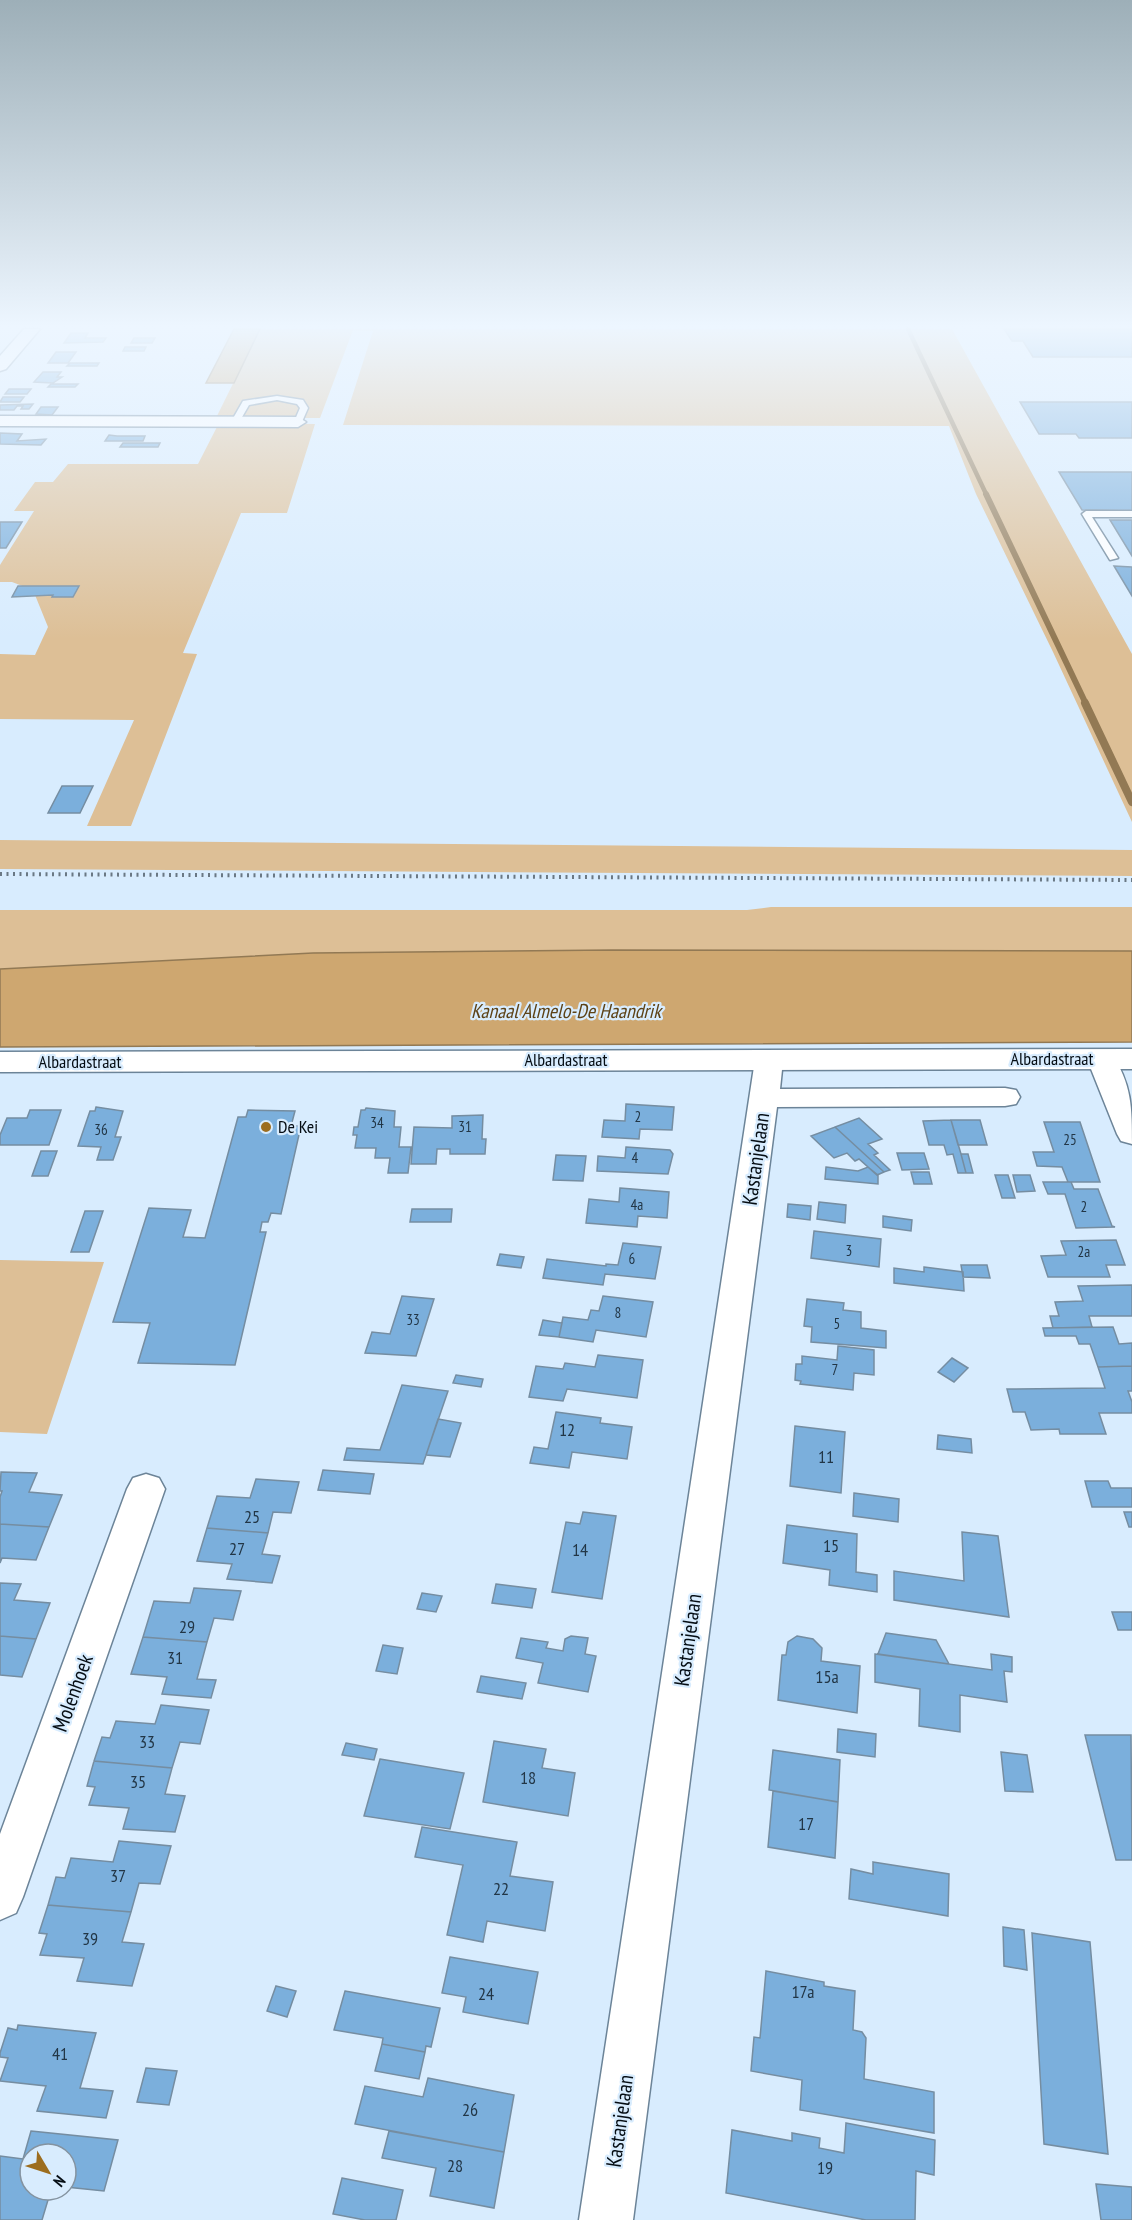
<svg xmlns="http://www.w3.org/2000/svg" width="1132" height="2220" font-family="'PT Sans Narrow',sans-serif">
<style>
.green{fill:#ddbf96}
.water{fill:#cea770;stroke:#927954;stroke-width:1.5}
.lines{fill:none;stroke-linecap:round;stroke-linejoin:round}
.stream-far2{stroke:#927954;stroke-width:4.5}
.stream-far1{stroke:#927954;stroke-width:6}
.stream{stroke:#927954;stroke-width:8}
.building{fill:#7bafdc;stroke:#758da1;stroke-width:1.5}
.lane-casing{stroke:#6c8498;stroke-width:3}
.street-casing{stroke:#6c8498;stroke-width:3}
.secondary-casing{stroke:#6c8498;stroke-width:3}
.lane{fill:#fff;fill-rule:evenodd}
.street{fill:#fff;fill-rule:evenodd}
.secondary{fill:#fff;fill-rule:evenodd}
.rail{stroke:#6a7884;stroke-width:4;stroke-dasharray:2 4.5;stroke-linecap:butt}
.poi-dot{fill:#9c6d1f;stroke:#d8ecfe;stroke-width:2}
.labels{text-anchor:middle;stroke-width:4.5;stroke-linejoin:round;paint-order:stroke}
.number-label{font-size:15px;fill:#223646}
.street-label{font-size:18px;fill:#050d14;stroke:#d8ecfe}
.poi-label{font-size:18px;fill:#050d14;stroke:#d8ecfe;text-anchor:start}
.near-number-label{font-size:18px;fill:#223646}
.water-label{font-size:20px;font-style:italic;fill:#5d4216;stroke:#d8ecfe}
.near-street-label{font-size:21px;fill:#050d14;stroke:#d8ecfe}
</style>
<rect width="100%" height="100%" fill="#d8ecfe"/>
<path class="green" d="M260 329H952L1132 654V822L1053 652 976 494 949 426 343 425 373 331 353 330 320 418H216Z
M219 423 315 424 287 513H241L183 653 197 654 131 826H87L134 720 0 719V654L35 655 48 627 33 590 12 582H0V565L34 511H14L35 482H53L68 464H198Z
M0 840 1132 850V876L0 869Z
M771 907H1132V951L612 950 313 953 0 969V910H747Z
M0 1260 104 1262 47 1434 0 1432Z"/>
<path class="water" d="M234 329H260L234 383H206Z
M612 950 1132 951V1042L0 1047V969L313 953Z"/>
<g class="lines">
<path class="stream-far2" d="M908 329 987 496"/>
<path class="stream-far1" d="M986 494 1086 704"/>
<path class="stream" d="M1085 703 1132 802"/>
</g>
<path class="building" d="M1004 329H1132V357H1033L1023 341H1012Z
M71 333H88L85 338H106L103 342 64 343Z
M134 338H155L152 343H131Z
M125 347H146L144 351H123Z
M56 352H76L68 363H48Z
M70 363H99L97 366H67Z
M43 372H61L57 377H62L53 383 34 382Z
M51 384H78L75 387H48Z
M9 389H31L27 394H5Z
M3 397H24L20 402H0Z
M1020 402H1132V438H1079L1076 434H1039Z
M33 404 29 409H21L23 406H17L14 410H0V405Z
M41 407H58L52 415 36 414Z
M0 433 22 434 17 441 46 439 41 445 0 444Z
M109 435 117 436H145L143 441H105Z
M123 443H160L158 447H120Z
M1059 472H1132V511L1082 510Z
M1110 520H1132V556Z
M0 522H22L6 548H0Z
M1114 566 1132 567V596Z
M18 586H79L73 597H52L53 595 12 597Z
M62 786H93L80 813H48Z
M626 1104 674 1107 672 1130 640 1129 639 1139 602 1137 604 1120 625 1121Z
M96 1107 123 1111 115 1137H121L113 1160H97L101 1147 78 1146 90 1111H95Z
M366 1108 395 1111 394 1127H401L399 1147H411L408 1173H388L390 1158H375L376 1148H355L357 1135H353L354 1127H358L361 1110H365Z
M30 1110H61L49 1145H0V1135L7 1118H27Z
M248 1110 295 1111 291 1126H301L281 1214 271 1213 268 1222H262L260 1232H266L235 1365 138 1363 150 1323 113 1322 149 1208 191 1210 183 1237 205 1238 238 1117H246Z
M483 1115 482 1139H486L485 1154H450V1149H437L436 1164H411L414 1127 452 1128V1116Z
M859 1118 882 1139 868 1144 878 1153 874 1155 890 1170 884 1172 835 1127Z
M951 1120 961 1154 966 1173H958L953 1154 947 1155 944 1145H929L923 1121Z
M951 1120H980L987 1145H958Z
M1044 1122H1080L1100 1182H1068L1062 1167 1037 1166 1033 1152H1054Z
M835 1127 884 1172 877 1175 859 1159 855 1161 847 1153 834 1158 811 1136Z
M626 1147 670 1150 673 1154 668 1174 597 1171 598 1156 625 1158Z
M41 1151H57L48 1176H32Z
M897 1153H924L929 1169 902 1170Z
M961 1154H968L973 1173H966Z
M556 1155 586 1156 583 1181 553 1180Z
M826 1167 858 1171 868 1167 878 1175V1184L825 1179Z
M911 1172H929L932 1184H914Z
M995 1175H1008L1015 1198H1002Z
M1013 1175H1030L1035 1191 1017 1192Z
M1043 1182H1071L1074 1189H1098L1112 1226 1115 1227 1076 1228 1065 1194H1048Z
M620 1188 669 1192 667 1218 638 1216 637 1227 586 1223 589 1199 619 1202Z
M819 1202 846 1205 845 1223 817 1219Z
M788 1204 811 1206 810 1220 787 1217Z
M412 1209H452L451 1222H410Z
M85 1211H103L89 1252H71Z
M883 1216 912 1220 911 1231 883 1227Z
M814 1231 881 1239 879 1267 811 1258Z
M1116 1240 1125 1265H1106L1110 1277H1048L1041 1256 1066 1255 1061 1241Z
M623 1243 661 1247 655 1279 605 1274 603 1285 543 1278 547 1259 606 1266V1264L618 1265Z
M500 1254 524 1257 521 1268 497 1265Z
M961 1265H987L990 1278 963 1277Z
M924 1267 963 1272 964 1291 894 1283V1268L924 1272Z
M1132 1285V1316H1089L1092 1327 1053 1328 1050 1316H1059L1055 1302 1083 1301 1078 1286Z
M402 1296 434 1299 416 1356 365 1353 372 1332 390 1334Z
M603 1296 653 1302 646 1337 596 1330 593 1342 559 1337 563 1317 588 1320 591 1310 599 1311Z
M807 1299 844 1303 843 1310 861 1312V1328L886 1331V1348L811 1342 812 1327 804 1326Z
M543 1320 562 1323 559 1337 539 1335Z
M1113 1327 1119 1344 1132 1343V1366L1098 1367 1090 1344H1079L1076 1336H1045L1043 1328Z
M838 1346 874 1350V1375L854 1373 853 1390 800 1384 801 1381 795 1380 796 1364H802V1356L837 1360Z
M598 1355 643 1360 637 1398 567 1389 563 1401 529 1397 536 1366 563 1369 565 1363 595 1367Z
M952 1358 968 1368 954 1382 938 1372Z
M1132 1366V1391H1128L1132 1402V1413H1099L1106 1434H1060L1059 1429 1031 1430 1025 1412H1013L1007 1389 1105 1388 1098 1367Z
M456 1375 483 1379 481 1387 453 1383Z
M402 1385 448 1391 423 1464 344 1460 347 1448 380 1450Z
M556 1412 601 1418 600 1423 632 1427 627 1459 572 1452 569 1468 530 1463 534 1447 548 1449Z
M438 1419 461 1423 450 1457 426 1455Z
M795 1426 845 1432 841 1493 790 1486Z
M938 1435 971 1439 972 1453 937 1449Z
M323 1470 374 1474 370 1494 318 1490Z
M1 1472 37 1473 29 1492 62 1495 49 1527 0 1524V1497L2 1491H0Z
M256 1479 299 1482 291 1513 273 1512 268 1533 207 1528 217 1496 250 1498Z
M1085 1481H1108L1111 1488H1132V1507H1092Z
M854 1493 899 1499 898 1522 853 1516Z
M583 1512 616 1516 602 1599 552 1592 566 1522 580 1524Z
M1124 1512H1132V1527H1129Z
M0 1524 49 1527 36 1560 2 1558 0 1563Z
M787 1525 857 1534 856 1572 877 1575V1592L829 1585 830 1570 783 1563Z
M207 1528 268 1533 262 1554 280 1556 272 1583 227 1579 232 1564 197 1561Z
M962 1532 998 1536 1009 1617 894 1600V1571L964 1581Z
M0 1583 21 1584 14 1600 50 1603 36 1639 0 1636Z
M496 1584 536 1589 532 1608 492 1603Z
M194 1588 241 1591 233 1620 214 1618 207 1642 143 1637 154 1601 190 1603Z
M422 1593 442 1596 436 1612 417 1609Z
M1112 1612H1132V1630H1118Z
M886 1633 936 1640 949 1664 878 1654Z
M0 1636 36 1639 22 1677 0 1675Z
M571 1636 588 1638 585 1654 596 1656 588 1692 538 1683 543 1663 516 1658 521 1638 548 1642 546 1648 563 1651 565 1639Z
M797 1636 813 1639 822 1648 821 1661 860 1666 857 1713 778 1700 782 1655H786L788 1642Z
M143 1637 207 1642 197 1679 216 1680 211 1698 162 1694 167 1677 131 1674Z
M383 1645 403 1648 397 1674 376 1671Z
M875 1654 992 1670 991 1654 1012 1657V1672L1004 1671 1007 1702 960 1695V1732L919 1726 920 1689 875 1682Z
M481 1676 526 1683 522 1699 477 1692Z
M161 1705 209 1710 200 1744 180 1742 172 1768 94 1761 102 1737 110 1738 116 1721 155 1724Z
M838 1729 876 1734 875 1757 837 1752Z
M1085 1735H1131L1132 1860H1116Z
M494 1741 546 1749 542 1768 575 1773 568 1816 483 1802Z
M346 1743 377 1749 374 1760 342 1755Z
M773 1750 840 1760 838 1802 769 1790Z
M1001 1752 1027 1755 1033 1792 1005 1791Z
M380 1759 464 1773 450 1829 364 1816Z
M94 1761 172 1768 165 1794 185 1796 175 1832 123 1829 129 1808 89 1805 95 1787 87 1786Z
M773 1791 838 1802 835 1858 768 1847Z
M422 1827 517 1842 510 1876 553 1882 545 1931 487 1921 483 1942 447 1935 463 1865 415 1857Z
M119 1841 171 1846 160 1884 139 1883 131 1912 48 1905 56 1877 65 1878 71 1858 113 1862Z
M873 1862 949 1874 948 1916 849 1899 851 1869 873 1874Z
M48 1905 131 1912 122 1942 144 1944 132 1986 77 1981 84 1958 40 1955 47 1934 39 1933Z
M1003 1927 1024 1930 1027 1970 1004 1966Z
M1032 1933 1090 1942 1108 2154 1044 2144Z
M450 1957 538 1972 528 2024 463 2012 466 1997 442 1993Z
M766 1971 824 1982V1986L855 1991 853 2030 862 2032 866 2038 864 2079 934 2092V2133L800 2110 802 2080 751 2071 754 2037 760 2038Z
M276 1986 296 1991 287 2017 267 2011Z
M345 1991 440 2008 431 2047 426 2046 425 2052 382 2044 383 2038 334 2030Z
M18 2025 96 2033 80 2088 113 2091 106 2118 37 2111 46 2086 0 2081 8 2058 0 2057V2053L8 2028 17 2030Z
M382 2044 425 2052 419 2079 375 2071Z
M146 2068 177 2071 169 2105 137 2102Z
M428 2078 514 2095 504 2152 355 2124 365 2086 423 2097Z
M846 2123 935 2140 934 2175 916 2171 915 2220H866L726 2193 732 2130 792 2141V2133L820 2138 819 2148 844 2153Z
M31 2131 118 2140 104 2191 66 2187V2154H30V2190H51L42 2220H0V2156L23 2159Z
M389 2131 504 2152 494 2208 430 2196 436 2168 382 2158Z
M342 2178 403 2190 396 2220H365L333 2214Z
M1096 2184 1132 2187V2220H1101Z"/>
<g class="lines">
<defs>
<path id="lane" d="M277 396 303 400 308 408 301 424 294 422 300 408 297 404 277 400 249 405 238 424 231 422 243 401Z
M1132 511V517H1092L1118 558 1110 560 1082 514 1086 511Z"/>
<path id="street" d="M0 416 298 417 306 422 298 427 0 426Z
M1101 1050 1111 1053C1132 1084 1132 1108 1132 1144L1121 1141 1117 1134 1087 1059 1091 1053Z
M769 1051 779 1054 783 1060 780 1089 1005 1088 1016 1090 1020 1097 1016 1104 1005 1106 777 1107 633 2220H579L755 1060 759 1054Z
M146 1474 159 1478 165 1489 23 1897 16 1913 0 1920V1834L127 1489 133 1478Z"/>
<path id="secondary" d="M24 329H40L6 369 0 371V356Z
M1132 1049V1069L0 1072V1052Z"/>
</defs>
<use href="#lane" class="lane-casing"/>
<use href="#street" class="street-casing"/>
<use href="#secondary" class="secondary-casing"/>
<use href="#lane" class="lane"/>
<use href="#street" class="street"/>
<use href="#secondary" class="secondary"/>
<path class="rail" d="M0 874 1132 880"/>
</g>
<linearGradient id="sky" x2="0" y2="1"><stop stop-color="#9dafb8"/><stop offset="0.51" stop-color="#edf6ff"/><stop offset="1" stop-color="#edf6ff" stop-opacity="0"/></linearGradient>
<rect width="1132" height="639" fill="url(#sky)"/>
<circle class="poi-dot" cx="266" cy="1127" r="6"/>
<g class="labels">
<g class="number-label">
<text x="638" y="1122">2</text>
<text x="377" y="1128">34</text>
<text x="465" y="1132">31</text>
<text x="101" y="1135">36</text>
<text x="1070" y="1145">25</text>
<text x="635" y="1163">4</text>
<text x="637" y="1210">4a</text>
<text x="1084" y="1212">2</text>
<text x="849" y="1256">3</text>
<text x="1084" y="1257">2a</text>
<text x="632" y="1264">6</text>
<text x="618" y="1318">8</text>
<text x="413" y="1325">33</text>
<text x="837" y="1329">5</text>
<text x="835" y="1375">7</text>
</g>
<g class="street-label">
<text x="1052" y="1065">Albardastraat</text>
<text x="566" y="1066">Albardastraat</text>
<text x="80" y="1068">Albardastraat</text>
</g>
<g class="poi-label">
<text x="278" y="1133">De Kei</text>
</g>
<g class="near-number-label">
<text x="567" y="1436">12</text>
<text x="826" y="1463">11</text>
<text x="252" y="1523">25</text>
<text x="831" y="1552">15</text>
<text x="237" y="1555">27</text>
<text x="580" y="1556">14</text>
<text x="187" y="1633">29</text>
<text x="175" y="1664">31</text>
<text x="827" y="1683">15a</text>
<text x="147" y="1748">33</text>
<text x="528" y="1784">18</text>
<text x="138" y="1788">35</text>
<text x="806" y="1830">17</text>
<text x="118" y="1882">37</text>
<text x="501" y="1895">22</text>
<text x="90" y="1945">39</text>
<text x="803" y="1998">17a</text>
<text x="486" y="2000">24</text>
<text x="60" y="2060">41</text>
<text x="470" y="2116">26</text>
<text x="455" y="2172">28</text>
<text x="825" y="2174">19</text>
</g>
<g class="water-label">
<text x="566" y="1018">Kanaal Almelo-De Haandrik</text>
</g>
<g class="near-street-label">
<text transform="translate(756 1159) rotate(-82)" y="7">Kastanjelaan</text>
<text transform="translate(688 1640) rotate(-82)" y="7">Kastanjelaan</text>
<text transform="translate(73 1693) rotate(-70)" y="7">Molenhoek</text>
<text transform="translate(620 2121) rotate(-82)" y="7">Kastanjelaan</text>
</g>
</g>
<g transform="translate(48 2172) rotate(129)"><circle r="28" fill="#d8ecfe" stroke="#8493a0" stroke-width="1.5"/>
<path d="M0-4.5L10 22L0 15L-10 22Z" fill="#9c6d1f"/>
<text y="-9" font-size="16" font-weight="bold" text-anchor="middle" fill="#050d14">N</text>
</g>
</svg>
